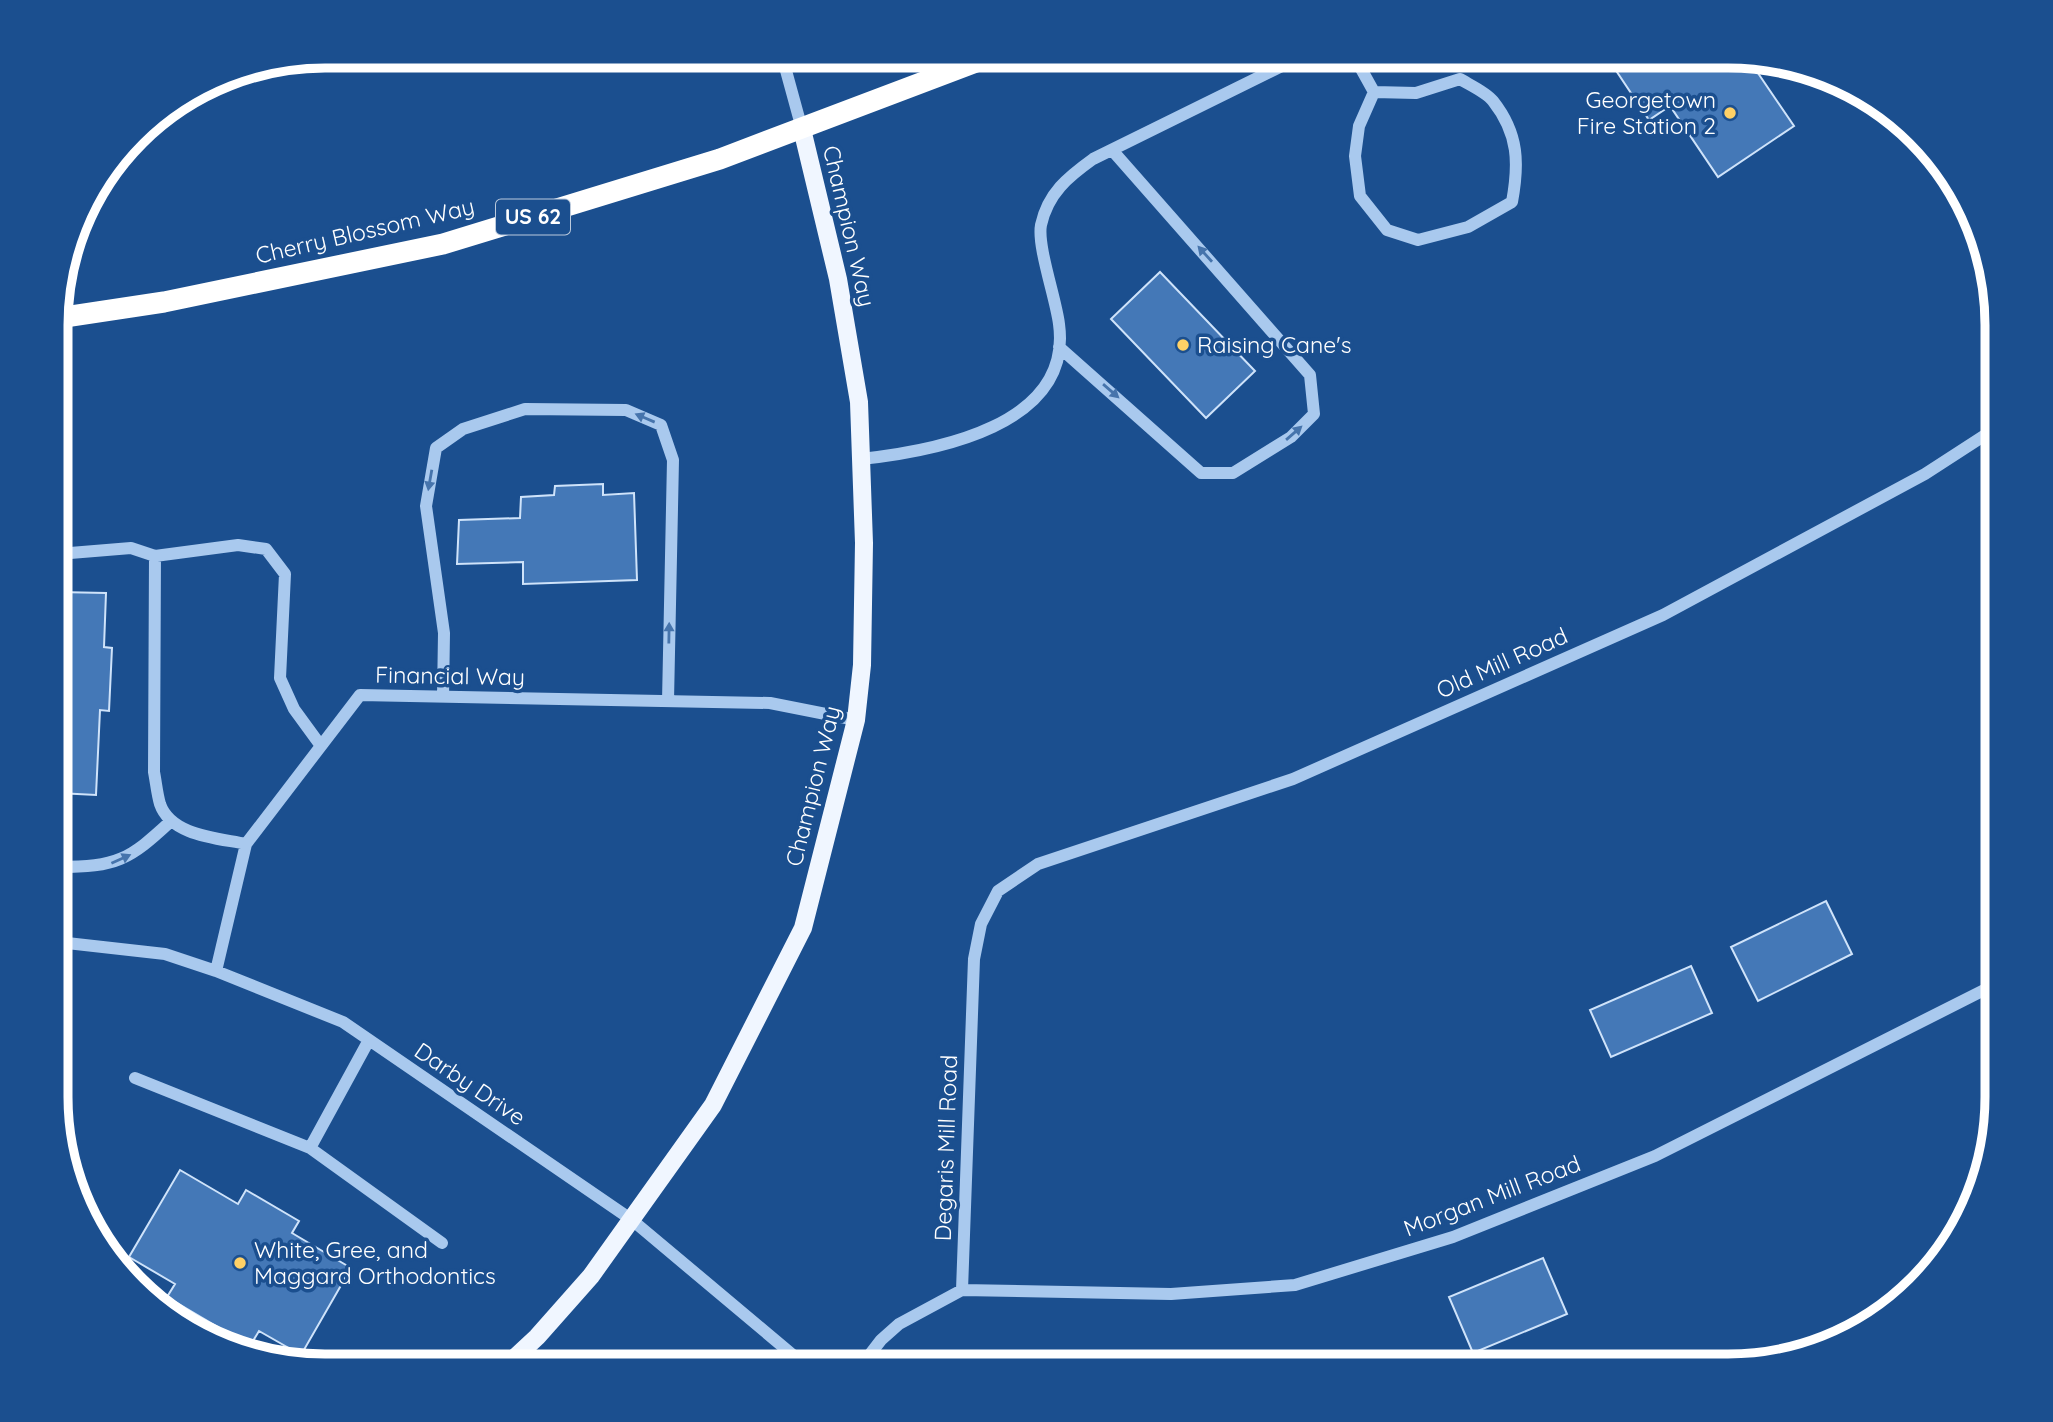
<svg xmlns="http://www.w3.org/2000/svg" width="2053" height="1422" font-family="Quicksand,sans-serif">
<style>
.building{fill:#4478b7;stroke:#cfe3fa;stroke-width:2}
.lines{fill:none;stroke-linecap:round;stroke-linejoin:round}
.minor{stroke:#a9c9ee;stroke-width:12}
.major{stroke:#f0f6ff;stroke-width:18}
.highway{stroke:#fff;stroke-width:21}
.oneway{fill:#4674ac}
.poi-dot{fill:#ffd166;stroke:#1b4f8f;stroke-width:2.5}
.labels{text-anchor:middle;stroke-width:7;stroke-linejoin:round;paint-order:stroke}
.shield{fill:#1b4f8f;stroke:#bbcadd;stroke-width:2}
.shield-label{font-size:21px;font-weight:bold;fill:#fff}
.poi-label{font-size:23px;fill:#fff;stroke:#1b4f8f;text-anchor:start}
.street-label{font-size:23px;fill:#fff;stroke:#1b4f8f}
.rim{fill:none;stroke:#fff;stroke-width:9}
</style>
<rect width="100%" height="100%" fill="#1b4f8f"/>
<path class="building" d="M1607 57H1747L1794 126 1718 177 1670 106 1649 120Z
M1160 272 1255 371 1206 418 1111 319Z
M603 484V495L634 493 637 580 523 584V562L457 564 459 520 520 518 521 497 554 495 555 486Z
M58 592 106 593 104 647 112 648 109 711 100 710 96 795 58 793Z
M1826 901 1852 954 1758 1001 1731 947Z
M1691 966 1712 1013 1611 1057 1590 1010Z
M180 1170 238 1204 246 1190 299 1221 292 1233 351 1268 301 1355 259 1331 250 1346 167 1297 175 1284 129 1257Z
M1543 1258 1567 1314 1473 1353 1449 1297Z"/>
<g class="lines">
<path class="minor" d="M782 56 802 129
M1354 56 1374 92
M1460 79C1470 85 1486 92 1493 101 1519 134 1519 164 1512 202L1468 227 1418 240 1387 230 1360 196 1355 156 1359 126 1374 92 1416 93Z
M1059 347 1201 473H1233L1291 437 1314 414 1310 375 1112 150
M861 459C935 451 1073 426 1059 324 1056 299 1037 246 1041 225 1048 193 1068 177 1093 159L1302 56
M58 554 131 548 155 556 154 772C156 782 157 794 160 804 171 836 218 838 246 844
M155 556 238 545 266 549 285 574 280 678 294 709 321 746
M443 697 444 633 426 506 436 448 463 429 525 409 626 410 661 425 673 460 668 701
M58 867C117 867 129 860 171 821
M58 942 165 954 216 971 343 1022 632 1220 806 1366
M216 971 246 844 360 695 770 703 856 720
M135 1078 310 1148 442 1243
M310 1148 369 1040
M962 1290 974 959 981 924 998 891 1038 864 1293 779 1663 615 1925 474 1996 428
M861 1366 881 1340 899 1324 962 1290 1171 1294 1295 1285 1453 1237 1655 1156 1996 984"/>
<path class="major" d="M506 1366 537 1337 591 1276 713 1105 803 928 856 720 862 665 864 543 859 402 838 279 802 129"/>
<path class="highway" d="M58 318 164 302 443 244 720 159 992 56"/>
</g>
<defs><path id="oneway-solid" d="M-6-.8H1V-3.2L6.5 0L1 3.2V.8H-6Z" transform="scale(1.75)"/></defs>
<g class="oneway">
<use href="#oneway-solid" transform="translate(1205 254) rotate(-132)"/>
<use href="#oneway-solid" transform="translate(1111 391) rotate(41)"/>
<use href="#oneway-solid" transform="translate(645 418) rotate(-157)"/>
<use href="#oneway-solid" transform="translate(1294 433) rotate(-41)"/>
<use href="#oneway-solid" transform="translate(430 480) rotate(100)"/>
<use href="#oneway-solid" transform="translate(669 633) rotate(-89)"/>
<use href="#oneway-solid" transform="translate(121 859) rotate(-24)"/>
</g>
<g class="poi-dot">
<circle cx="1730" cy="113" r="7"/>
<circle cx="1183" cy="345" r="7"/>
<circle cx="240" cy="1263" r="7"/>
</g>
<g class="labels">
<rect class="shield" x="496" y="199.5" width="74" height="35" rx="5"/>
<g class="shield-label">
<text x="533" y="224">US 62</text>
</g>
<g class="poi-label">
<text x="1716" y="108" text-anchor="end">Georgetown<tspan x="1716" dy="26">Fire Station 2</tspan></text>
<text x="1197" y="353">Raising Cane's</text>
<text x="254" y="1258">White, Gree, and<tspan x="254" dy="26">Maggard Orthodontics</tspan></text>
</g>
<g class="street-label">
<text transform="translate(849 226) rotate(77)" y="8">Champion Way</text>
<text transform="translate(365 231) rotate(-13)" y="8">Cherry Blossom Way</text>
<text transform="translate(1502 663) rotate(-24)" y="8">Old Mill Road</text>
<text transform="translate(450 676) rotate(1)" y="8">Financial Way</text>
<text transform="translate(813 786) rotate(-76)" y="8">Champion Way</text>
<text transform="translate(470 1084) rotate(34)" y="8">Darby Drive</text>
<text transform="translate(946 1148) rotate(-88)" y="8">Degaris Mill Road</text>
<text transform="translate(1492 1196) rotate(-21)" y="8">Morgan Mill Road</text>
</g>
</g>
<path d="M0 0H2053V1422H0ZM325 68H1728A257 257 0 0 1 1985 325V1097A257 257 0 0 1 1728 1354H325A257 257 0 0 1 68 1097V325A257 257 0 0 1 325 68Z" fill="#1b4f8f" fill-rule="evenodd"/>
<path class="rim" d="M325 68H1728A257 257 0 0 1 1985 325V1097A257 257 0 0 1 1728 1354H325A257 257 0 0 1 68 1097V325A257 257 0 0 1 325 68Z"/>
</svg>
